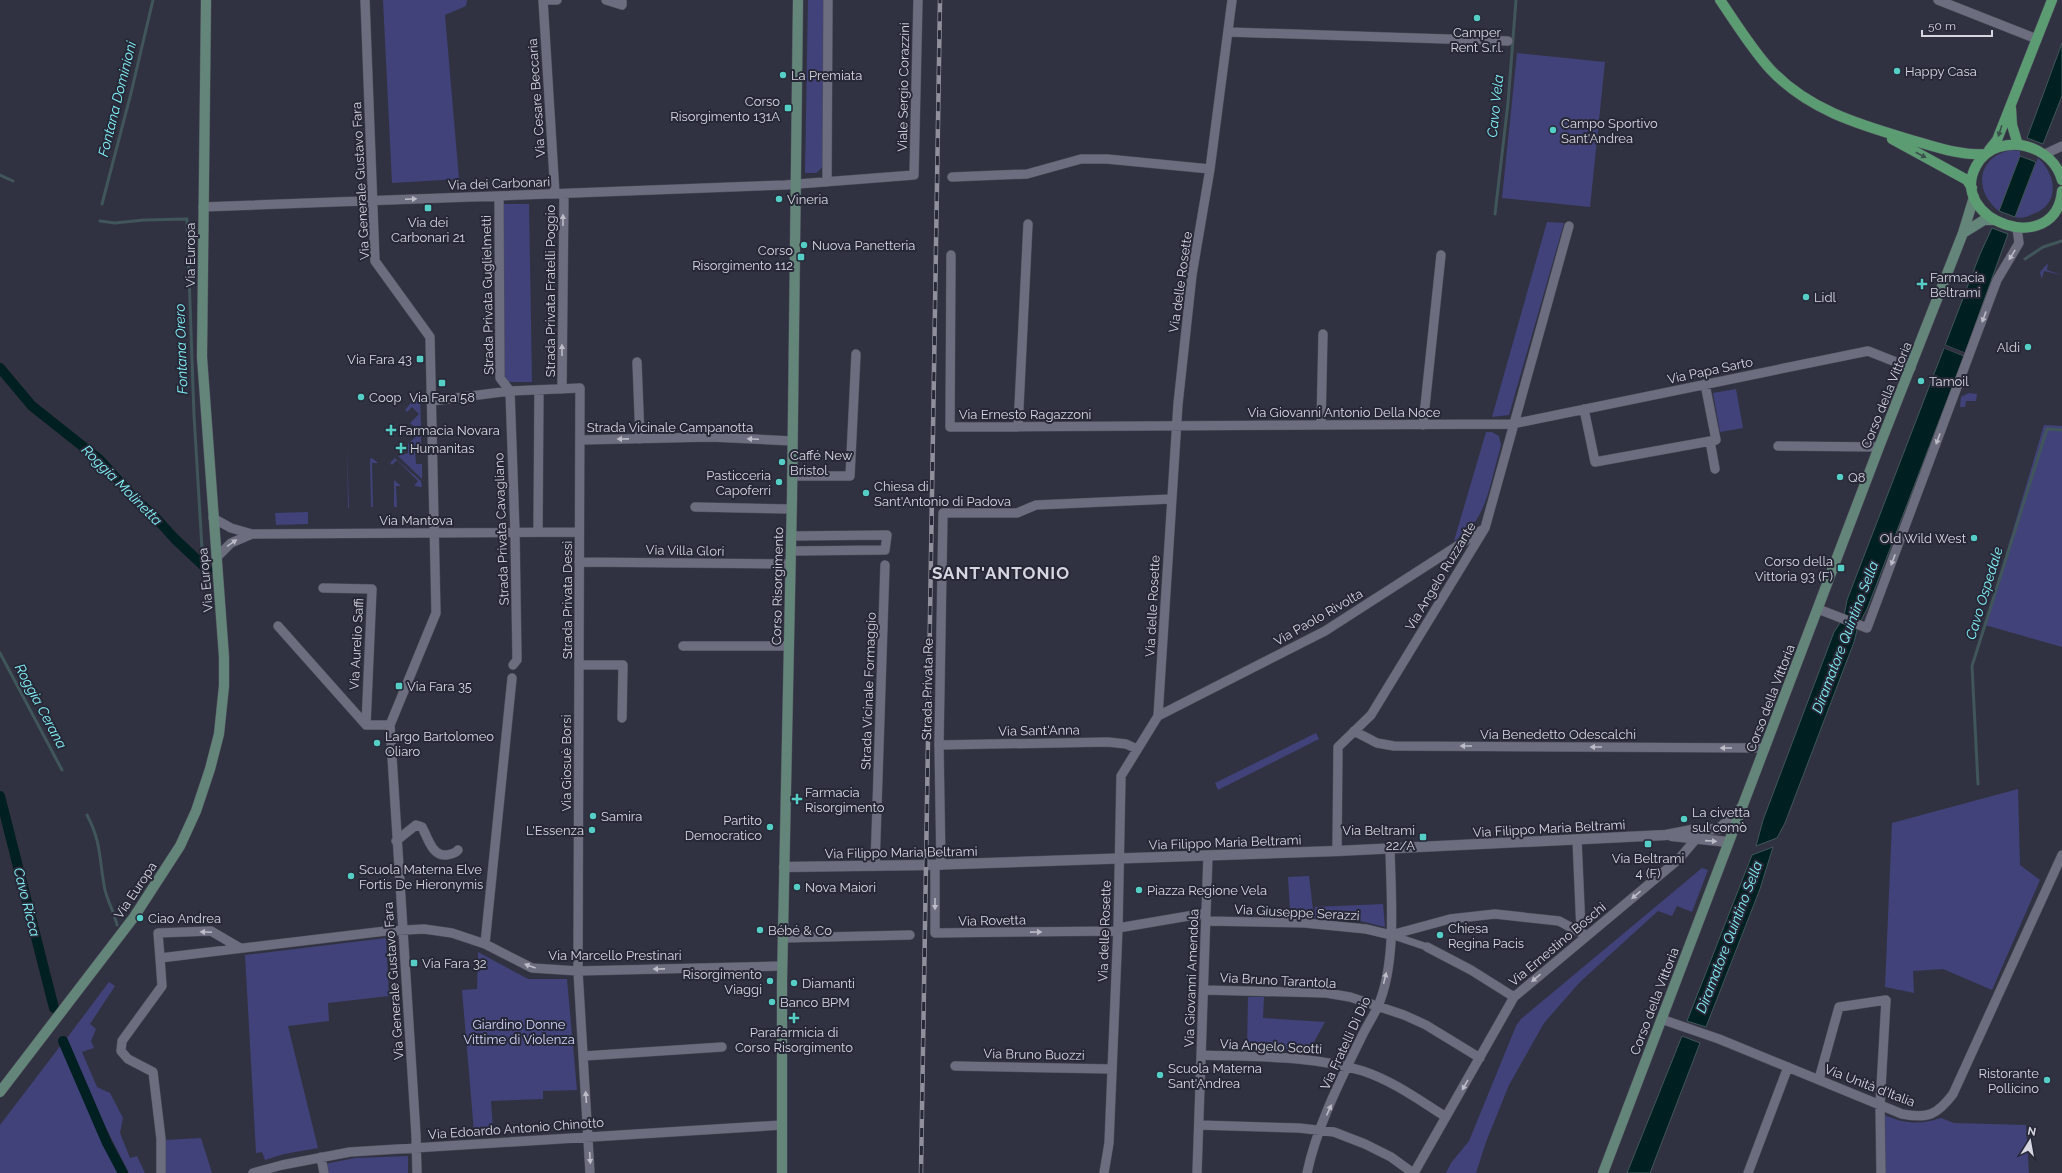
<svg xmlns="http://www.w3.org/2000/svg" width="2062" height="1173" font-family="Raleway,sans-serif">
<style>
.green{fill:#414279}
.water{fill:#001f20;stroke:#40565a}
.pier{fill:#313241}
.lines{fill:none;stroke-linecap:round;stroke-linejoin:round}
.stream{stroke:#40565a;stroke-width:3}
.canal{stroke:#001f20;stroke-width:10}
.pedestrian-casing{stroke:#4e4f5c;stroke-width:8}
.minor-casing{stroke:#4e4f5c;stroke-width:10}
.tertiary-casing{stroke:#4e4f5c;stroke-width:11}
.secondary-casing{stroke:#4e4f5c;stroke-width:11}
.primary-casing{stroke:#4e4f5c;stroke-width:11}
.pedestrian{stroke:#6c6d7e;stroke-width:7}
.minor{stroke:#6c6d7e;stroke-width:9}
.tertiary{stroke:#6c6d7e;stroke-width:10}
.secondary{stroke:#648579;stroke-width:10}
.primary{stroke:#5c9c73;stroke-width:10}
.rail-casing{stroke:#8f909c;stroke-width:4.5}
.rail{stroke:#272837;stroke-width:3;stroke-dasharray:9;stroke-linecap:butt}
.oneway{fill:#3a514c}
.oneway2{fill:#bbbcc8}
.poi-dot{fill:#55cec5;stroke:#272837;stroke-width:1.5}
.labels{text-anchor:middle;stroke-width:4;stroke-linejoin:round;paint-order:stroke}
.poi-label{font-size:13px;fill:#d5d6e0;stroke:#272837;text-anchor:start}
.street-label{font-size:13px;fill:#d5d6e0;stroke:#272837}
.park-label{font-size:13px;fill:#d3d6fc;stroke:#272837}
.water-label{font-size:14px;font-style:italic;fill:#82f5fb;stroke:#272837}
.district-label{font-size:17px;font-weight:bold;letter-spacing:1px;fill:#d5d6e0;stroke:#272837}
</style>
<rect width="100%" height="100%" fill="#313241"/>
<path class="green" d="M383 0H467L466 6 445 15 459 179 392 183Z
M808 0H825L823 167 816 173H805Z
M1517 53 1605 62 1590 207 1502 198Z
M2011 150 2020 151V156L1999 211C1973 191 1977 157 2011 150Z
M2038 158C2056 174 2061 204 2033 214 2027 217 2021 219 2015 217Z
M501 204H529L532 382H506L503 376Z
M1547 222 1564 223 1509 415 1492 417Z
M2048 263 2047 270 2062 275 2044 271 2042 278 2041 277 2040 272Z
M1736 389 1743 428 1720 432 1713 393Z
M420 392 421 427 418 430 410 423 419 414 412 407 407 412 405 410Z
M1969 393 1977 394 1976 401H1966L1965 407H1960L1961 397Z
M2044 425 2062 426V647L1985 625Z
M421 432V450H415L416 464H422V479L398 456 408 453V444Z
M1486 432H1492L1499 436 1501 445 1499 453C1489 486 1487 522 1454 541Z
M347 449 349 508H348L347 450Z
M372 458 378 463H372L373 507H371L370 459Z
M395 458 421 481 422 487 414 486 418 481 397 460 392 465 390 463Z
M394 480 401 486H396L397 507H394Z
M308 512V524L276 525 275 513Z
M1316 733 1319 739 1218 790 1215 783Z
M2018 789 2020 865 2040 880 1992 990 1943 969 1913 971 1914 993 1885 987 1892 823Z
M1702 868 1708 870 1692 912 1677 906 1672 916 1658 911 1580 982 1544 1023 1509 1085 1486 1142 1476 1173H1446L1451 1163 1469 1141 1516 1026 1521 1019Z
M1309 876 1313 910 1290 911 1288 877Z
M1383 904 1385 927 1360 921 1314 918 1315 907Z
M386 938 389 996 328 1003 329 1021 288 1026 318 1148 284 1154 265 1160 262 1152 256 1153 245 955Z
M478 952 528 979H567L577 1090 543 1091V1099L491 1101 493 1131 474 1132 462 990 477 989Z
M109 982 115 986 90 1024 96 1029 91 1041 94 1048 82 1052 97 1087 110 1093 123 1118 120 1133 130 1158 137 1156 145 1173H129L105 1126 67 1038Z
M1248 997H1264L1263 1018 1325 1022 1309 1051 1247 1048Z
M61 1045 87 1108 119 1173H0V1125Z
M1884 1115C1906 1124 1918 1125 1941 1118L1954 1123 2026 1125 2029 1173H1884Z
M201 1138 212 1173H164V1140Z
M408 1156V1173H327L325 1164 355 1158Z"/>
<path class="water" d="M2062 43V96L2043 144 2027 138Z
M2020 156 2036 162 2015 217 1999 211Z
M1992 228 2008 234 1965 353 1945 345 1980 254Z
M1944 348 1964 356 1867 609 1860 622 1844 616 1847 600Z
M1842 620 1858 626 1854 642 1785 823 1777 838 1756 846 1763 820 1834 632Z
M1773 847 1760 889 1706 1027 1687 1021 1752 855Z
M1682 1036 1700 1043 1650 1173H1627Z"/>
<path class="pier" d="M1944 345 1966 353 1965 356 1943 348Z"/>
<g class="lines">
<path class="stream" d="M0 175 13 181
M102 204 131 93 153 0
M1495 214 1508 103 1516 0
M100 221 115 223 144 220 187 219 194 415 203 565
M2025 259 2043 247 2062 241
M0 653 62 770
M1978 784 1972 666 2047 429 2062 430
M87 815C102 843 99 861 105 890 108 902 114 912 117 925"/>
<path class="canal" d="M0 368 32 406 100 460 135 499 155 517 175 539 208 570
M0 796 54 1008
M63 1041 107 1143 123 1173"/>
<defs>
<path id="pedestrian" d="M1391 935 1427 947"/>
<path id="minor" d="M365 0 375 261 430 337 436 613 390 725 416 1135 417 1173
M543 0 555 194
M543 0H557
M606 0 622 5V0
M1938 0 2037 39
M1228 32 1508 41
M2045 154 2062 146
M952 177 1027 174 1081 159H1107L1210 169
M827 182 828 0
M499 196 500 378 510 391
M203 207 785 185 914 175 918 0
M951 255 950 427 1512 424 1868 351 1911 368
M637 362 640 439
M562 389 564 194
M510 391 515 531 517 660 513 665
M432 401 510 391 580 388 579 665H623L622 718
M1584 409 1595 462 1716 440 1705 384
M1321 425 1323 334
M1423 425 1441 255
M1018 427 1028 224
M580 440 711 437 792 441
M1710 441 1715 469
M1778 446 1879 447
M792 476H850L856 354
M695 507 792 509
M213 518 231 528 252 534 579 532
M538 532 539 390
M791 551 885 550 887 535 791 536
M216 558 231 543 252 534
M579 562 791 564
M323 588 372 589 366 725
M1818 609 1867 628 1997 280 2019 243 2017 228
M278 626 366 725H390
M683 646H789
M579 665 578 971 590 1173
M1158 716 1325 631 1482 530
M1354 731 1377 743 1394 746 1765 748
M939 745 1108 742 1126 744 1137 749
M1577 839 1581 931
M396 841 416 825 422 827C428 838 432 856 446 855 451 854 455 854 458 850
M1337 851 1338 747 1371 715 1485 528 1569 226
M935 865V933L1118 931
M941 865 939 745 943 513H1017L1036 505 1171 499
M875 866 885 565
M1206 921 1305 923 1366 929 1391 935 1450 919 1495 914 1559 921 1587 936
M1118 928 1206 913
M783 938 910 935
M485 944 512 678
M1427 947 1471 970 1514 997
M240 948 211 931 158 933 160 958 386 931 424 929 452 933 485 944 532 968 578 971 782 966
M160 958 162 986 122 1041 121 1051 128 1059 153 1072 161 1139V1173
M1204 990 1326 993 1350 997 1404 1015 1426 1025 1480 1058
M1661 1019 1719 1039 1902 1114C1928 1119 1937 1115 1953 1094L2062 855
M1201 1055C1255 1057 1311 1055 1363 1071 1393 1081 1419 1100 1446 1117
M584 1056 722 1047
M955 1066 1112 1069
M1819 1079 1839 1007 1886 1000 1880 1105 1881 1173
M1199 1125 1299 1128 1334 1132 1365 1144 1391 1157 1413 1173
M321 1157 324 1173
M253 1173 282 1165 350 1152 782 1125
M1104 1173 1109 1143 1118 928 1121 776 1158 716 1178 404 1192 275 1210 169 1232 0
M1197 1173 1208 855
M1307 1173C1317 1126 1340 1081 1361 1038 1366 1027 1373 1017 1378 1006 1397 962 1391 896 1390 849
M1414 1173 1514 997 1679 859 1695 840
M1748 1173 1788 1067"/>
<path id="tertiary" d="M1672 836 1728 842
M784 867 927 865 1337 851 1666 835 1692 830 1718 829 1731 819 1742 807"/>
<path id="secondary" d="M1963 233 1984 220H1994
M0 1092 134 917 180 846 196 811 210 769 219 734 224 686V657L202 357 206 0
M782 1173V982L792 497 798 0
M1603 1173 1879 447 1963 233 1974 197"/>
<path id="primary" d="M1720 0C1736 23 1751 48 1770 69 1807 109 1857 124 1908 139 1933 146 1959 156 1985 154
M2011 108 2012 125 2018 145
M1892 139 1967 180 1972 188
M1989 150 1997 140 2052 0
M2062 180C2054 153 2025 139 1999 147 1989 150 1981 157 1976 166 1947 221 2056 259 2062 191"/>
</defs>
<use href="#pedestrian" class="pedestrian-casing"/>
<use href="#minor" class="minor-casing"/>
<use href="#tertiary" class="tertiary-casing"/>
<use href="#secondary" class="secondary-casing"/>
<use href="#primary" class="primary-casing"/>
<use href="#pedestrian" class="pedestrian"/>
<use href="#minor" class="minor"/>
<use href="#tertiary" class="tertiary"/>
<use href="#secondary" class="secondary"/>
<use href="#primary" class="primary"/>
<defs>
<path id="rail" d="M921 1173 940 0"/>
</defs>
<use href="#rail" class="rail-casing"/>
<use href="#rail" class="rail"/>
</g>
<defs><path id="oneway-solid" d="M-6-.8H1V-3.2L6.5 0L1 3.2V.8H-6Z"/></defs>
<g class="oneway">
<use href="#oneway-solid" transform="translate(2000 131) rotate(108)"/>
<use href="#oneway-solid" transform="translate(1921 155) rotate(28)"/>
</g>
<g class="oneway2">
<use href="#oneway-solid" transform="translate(411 199) rotate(-2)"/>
<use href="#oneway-solid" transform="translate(563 220) rotate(-90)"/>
<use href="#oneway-solid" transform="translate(2012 255) rotate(122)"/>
<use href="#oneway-solid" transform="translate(1984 317) rotate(110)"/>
<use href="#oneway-solid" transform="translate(562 350) rotate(-90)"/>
<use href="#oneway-solid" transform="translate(623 439) rotate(179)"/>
<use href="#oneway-solid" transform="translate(753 439) rotate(-177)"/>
<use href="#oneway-solid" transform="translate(1938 439) rotate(110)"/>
<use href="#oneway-solid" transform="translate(232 543) rotate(-34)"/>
<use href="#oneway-solid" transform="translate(1893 560) rotate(111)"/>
<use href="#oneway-solid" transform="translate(1466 746) rotate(-180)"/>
<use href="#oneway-solid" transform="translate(1596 747) rotate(-180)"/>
<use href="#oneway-solid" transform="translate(1726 748) rotate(-180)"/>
<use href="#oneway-solid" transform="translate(1711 841) rotate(4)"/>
<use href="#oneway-solid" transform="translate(1636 895) rotate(140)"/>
<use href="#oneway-solid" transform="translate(935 904) rotate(90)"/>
<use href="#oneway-solid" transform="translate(206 932) rotate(-178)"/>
<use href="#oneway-solid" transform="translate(1036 932) rotate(-1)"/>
<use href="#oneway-solid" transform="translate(530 966) rotate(-160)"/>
<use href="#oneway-solid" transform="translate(659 969) rotate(179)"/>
<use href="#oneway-solid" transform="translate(1385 978) rotate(-76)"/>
<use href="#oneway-solid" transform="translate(1536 978) rotate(140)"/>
<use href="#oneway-solid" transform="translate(1465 1085) rotate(120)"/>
<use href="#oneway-solid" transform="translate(586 1097) rotate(-94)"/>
<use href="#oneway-solid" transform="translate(1329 1110) rotate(-66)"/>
<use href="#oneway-solid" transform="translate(590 1158) rotate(87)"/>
</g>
<g class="poi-dot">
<circle cx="1477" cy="18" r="4"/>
<circle cx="1897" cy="71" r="4"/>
<circle cx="783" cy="75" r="4"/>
<rect x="784" y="104" width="8" height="8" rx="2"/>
<circle cx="1553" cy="130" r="4"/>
<circle cx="779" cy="199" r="4"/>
<rect x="424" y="204" width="8" height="8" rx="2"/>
<circle cx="804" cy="245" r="4"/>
<rect x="797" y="253" width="8" height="8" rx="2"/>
<path d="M1920 278h4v4h4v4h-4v4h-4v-4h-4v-4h4z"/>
<circle cx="1806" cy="297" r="4"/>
<circle cx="2028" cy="347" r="4"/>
<rect x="416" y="355" width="8" height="8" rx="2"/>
<circle cx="1921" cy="381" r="4"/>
<rect x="438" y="379" width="8" height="8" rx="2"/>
<circle cx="361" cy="397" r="4"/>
<path d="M389 424h4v4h4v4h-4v4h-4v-4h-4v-4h4z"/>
<path d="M399 442h4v4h4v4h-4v4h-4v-4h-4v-4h4z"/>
<circle cx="782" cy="462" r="4"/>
<circle cx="1840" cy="477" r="4"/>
<circle cx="779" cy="482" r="4"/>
<circle cx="866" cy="493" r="4"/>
<circle cx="1974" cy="538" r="4"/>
<rect x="1837" y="564" width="8" height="8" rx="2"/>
<rect x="395" y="682" width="8" height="8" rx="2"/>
<circle cx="377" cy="743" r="4"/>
<path d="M795 793h4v4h4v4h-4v4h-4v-4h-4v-4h4z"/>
<circle cx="593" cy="816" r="4"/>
<circle cx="1684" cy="819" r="4"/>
<circle cx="770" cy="827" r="4"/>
<circle cx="592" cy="830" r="4"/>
<rect x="1419" y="833" width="8" height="8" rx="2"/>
<rect x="1644" y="840" width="8" height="8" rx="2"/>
<circle cx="351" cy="876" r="4"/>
<circle cx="797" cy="887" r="4"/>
<circle cx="1139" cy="890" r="4"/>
<circle cx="140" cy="918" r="4"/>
<circle cx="760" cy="930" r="4"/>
<circle cx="1440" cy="935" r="4"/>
<rect x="410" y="959" width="8" height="8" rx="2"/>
<circle cx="770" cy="981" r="4"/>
<circle cx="794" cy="983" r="4"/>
<circle cx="772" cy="1002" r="4"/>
<path d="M792 1012h4v4h4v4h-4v4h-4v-4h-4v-4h4z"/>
<circle cx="1160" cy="1075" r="4"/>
<circle cx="2047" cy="1080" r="4"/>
</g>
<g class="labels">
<g class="poi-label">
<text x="1477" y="37" text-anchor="middle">Camper<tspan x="1477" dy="15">Rent S.r.l.</tspan></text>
<text x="1905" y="76">Happy Casa</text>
<text x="791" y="80">La Premiata</text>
<text x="780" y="106" text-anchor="end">Corso<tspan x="780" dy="15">Risorgimento 131A</tspan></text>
<text x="1561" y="128">Campo Sportivo<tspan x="1561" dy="15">Sant'Andrea</tspan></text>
<text x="787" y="204">Vineria</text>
<text x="428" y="227" text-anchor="middle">Via dei<tspan x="428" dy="15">Carbonari 21</tspan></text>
<text x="812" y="250">Nuova Panetteria</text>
<text x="793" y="255" text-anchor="end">Corso<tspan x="793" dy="15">Risorgimento 112</tspan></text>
<text x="1930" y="282">Farmacia<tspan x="1930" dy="15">Beltrami</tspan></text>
<text x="1814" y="302">Lidl</text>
<text x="2020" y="352" text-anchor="end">Aldi</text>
<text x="412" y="364" text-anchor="end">Via Fara 43</text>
<text x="1929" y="386">Tamoil</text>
<text x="369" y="402">Coop</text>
<text x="442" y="402" text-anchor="middle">Via Fara 58</text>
<text x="399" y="435">Farmacia Novara</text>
<text x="410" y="453">Humanitas</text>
<text x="790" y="460">Caffé New<tspan x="790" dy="15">Bristol</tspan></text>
<text x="771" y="480" text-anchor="end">Pasticceria<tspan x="771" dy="15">Capoferri</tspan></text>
<text x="1848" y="482">Q8</text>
<text x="874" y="491">Chiesa di<tspan x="874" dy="15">Sant'Antonio di Padova</tspan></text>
<text x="1966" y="543" text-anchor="end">Old Wild West</text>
<text x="1833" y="566" text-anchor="end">Corso della<tspan x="1833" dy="15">Vittoria 93 (F)</tspan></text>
<text x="407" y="691">Via Fara 35</text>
<text x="385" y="741">Largo Bartolomeo<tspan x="385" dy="15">Oliaro</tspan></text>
<text x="805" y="797">Farmacia<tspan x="805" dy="15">Risorgimento</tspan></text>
<text x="1692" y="817">La civetta<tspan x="1692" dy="15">sul comò</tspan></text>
<text x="601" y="821">Samira</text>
<text x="762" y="825" text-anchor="end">Partito<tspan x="762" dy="15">Democratico</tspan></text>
<text x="584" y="835" text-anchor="end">L'Essenza</text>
<text x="1415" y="835" text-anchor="end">Via Beltrami<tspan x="1415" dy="15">22/A</tspan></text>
<text x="1648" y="863" text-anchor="middle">Via Beltrami<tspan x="1648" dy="15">4 (F)</tspan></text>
<text x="359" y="874">Scuola Materna Elve<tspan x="359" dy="15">Fortis De Hieronymis</tspan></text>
<text x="805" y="892">Nova Maiori</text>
<text x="1147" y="895">Piazza Regione Vela</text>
<text x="148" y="923">Ciao Andrea</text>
<text x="1448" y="933">Chiesa<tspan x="1448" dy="15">Regina Pacis</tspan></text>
<text x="768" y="935">Bébé &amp; Co</text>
<text x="422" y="968">Via Fara 32</text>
<text x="762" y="979" text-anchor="end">Risorgimento<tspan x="762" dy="15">Viaggi</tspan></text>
<text x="802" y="988">Diamanti</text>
<text x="780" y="1007">Banco BPM</text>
<text x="794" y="1037" text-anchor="middle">Parafarmicia di<tspan x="794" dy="15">Corso Risorgimento</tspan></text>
<text x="1168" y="1073">Scuola Materna<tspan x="1168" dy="15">Sant'Andrea</tspan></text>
<text x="2039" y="1078" text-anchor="end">Ristorante<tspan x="2039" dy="15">Pollicino</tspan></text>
</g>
<g class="street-label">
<text transform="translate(903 87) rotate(-89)" y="5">Viale Sergio Corazzini</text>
<text transform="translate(536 98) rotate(-94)" y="5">Via Cesare Beccaria</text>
<text transform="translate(360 181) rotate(-93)" y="5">Via Generale Gustavo Fara</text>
<text transform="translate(499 183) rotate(-2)" y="5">Via dei Carbonari</text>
<text transform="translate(190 255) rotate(-90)" y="5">Via Europa</text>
<text transform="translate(1180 282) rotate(-82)" y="5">Via delle Rosette</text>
<text transform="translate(550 291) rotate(-90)" y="5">Strada Privata Fratelli Poggio</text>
<text transform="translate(487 295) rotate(-91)" y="5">Strada Privata Guglielmetti</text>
<text transform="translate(1710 370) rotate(-12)" y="5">Via Papa Sarto</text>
<text transform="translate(1886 395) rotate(-68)" y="5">Corso della Vittoria</text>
<text x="1344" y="417">Via Giovanni Antonio Della Noce</text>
<text x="1025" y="419">Via Ernesto Ragazzoni</text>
<text x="670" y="432">Strada Vicinale Campanotta</text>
<text x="416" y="525">Via Mantova</text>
<text transform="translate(501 529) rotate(-92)" y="5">Strada Privata Cavagliano</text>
<text transform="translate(685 550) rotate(1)" y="5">Via Villa Glori</text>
<text transform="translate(1440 576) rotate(-59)" y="5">Via Angelo Ruzzante</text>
<text transform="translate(205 580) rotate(-95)" y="5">Via Europa</text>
<text transform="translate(777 586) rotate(-89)" y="5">Corso Risorgimento</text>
<text transform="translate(567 600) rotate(-90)" y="5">Strada Privata Dessì</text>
<text transform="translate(1152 606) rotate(-87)" y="5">Via delle Rosette</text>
<text transform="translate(1318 617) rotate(-30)" y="5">Via Paolo Rivolta</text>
<text transform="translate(356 644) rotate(-87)" y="5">Via Aurelio Saffi</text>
<text transform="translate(927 689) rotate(-89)" y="5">Strada Privata Re</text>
<text transform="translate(868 691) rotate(-88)" y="5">Strada Vicinale Formaggio</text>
<text transform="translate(1770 698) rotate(-69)" y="5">Corso della Vittoria</text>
<text transform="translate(1039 730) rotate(-1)" y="5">Via Sant'Anna</text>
<text x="1558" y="739">Via Benedetto Odescalchi</text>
<text transform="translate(566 763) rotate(-90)" y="5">Via Giosuè Borsi</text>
<text transform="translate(1549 828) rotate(-3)" y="5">Via Filippo Maria Beltrami</text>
<text transform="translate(1225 842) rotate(-2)" y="5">Via Filippo Maria Beltrami</text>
<text transform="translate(901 852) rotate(-1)" y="5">Via Filippo Maria Beltrami</text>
<text transform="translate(135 890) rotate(-56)" y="5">Via Europa</text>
<text transform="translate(1297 912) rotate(3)" y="5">Via Giuseppe Serazzi</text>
<text transform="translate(992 920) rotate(-1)" y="5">Via Rovetta</text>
<text transform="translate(1104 931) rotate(-88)" y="5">Via delle Rosette</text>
<text transform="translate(1557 944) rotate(-40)" y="5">Via Ernestino Boschi</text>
<text x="615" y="960">Via Marcello Prestinari</text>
<text transform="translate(1191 978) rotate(-88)" y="5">Via Giovanni Amendola</text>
<text transform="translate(1278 980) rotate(3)" y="5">Via Bruno Tarantola</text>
<text transform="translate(393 981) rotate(-94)" y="5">Via Generale Gustavo Fara</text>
<text transform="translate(1654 1001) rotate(-69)" y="5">Corso della Vittoria</text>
<text transform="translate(1345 1043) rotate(-65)" y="5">Via Fratelli Di Dio</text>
<text transform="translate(1271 1046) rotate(3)" y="5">Via Angelo Scotti</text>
<text transform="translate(1034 1054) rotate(1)" y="5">Via Bruno Buozzi</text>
<text transform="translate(1870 1085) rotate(21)" y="5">Via Unità d'Italia</text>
<text transform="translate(516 1128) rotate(-4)" y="5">Via Edoardo Antonio Chinotto</text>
</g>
<g class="park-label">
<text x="519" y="1029">Giardino Donne<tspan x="519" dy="15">Vittime di Violenza</tspan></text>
</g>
<g class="water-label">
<text transform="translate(117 99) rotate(-76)" y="5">Fontana Dominioni</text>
<text transform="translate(1495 106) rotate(-84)" y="5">Cavo Vela</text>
<text transform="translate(181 349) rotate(-92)" y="5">Fontana Orero</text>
<text transform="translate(122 485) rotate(45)" y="5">Roggia Molinetta</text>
<text transform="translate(1984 593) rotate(-73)" y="5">Cavo Ospedale</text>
<text transform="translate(1845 637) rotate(-69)" y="5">Diramatore Quintino Sella</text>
<text transform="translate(41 706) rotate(62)" y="5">Roggia Cerana</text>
<text transform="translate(27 902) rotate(76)" y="5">Cavo Ricca</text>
<text transform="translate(1729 937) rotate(-69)" y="5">Diramatore Quintino Sella</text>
</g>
<g class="district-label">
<text x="1001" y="579">SANT'ANTONIO</text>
</g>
</g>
<g transform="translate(2030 1141) rotate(11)" stroke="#272837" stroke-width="3" paint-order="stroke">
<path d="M0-3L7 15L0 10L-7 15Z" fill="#d5d6e0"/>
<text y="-6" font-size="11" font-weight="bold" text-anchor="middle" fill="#d5d6e0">N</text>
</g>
<path d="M1922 30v6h70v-6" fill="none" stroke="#d5d6e0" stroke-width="2"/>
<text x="1928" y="30" font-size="12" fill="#d5d6e0" stroke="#272837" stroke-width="3" paint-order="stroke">50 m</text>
</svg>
